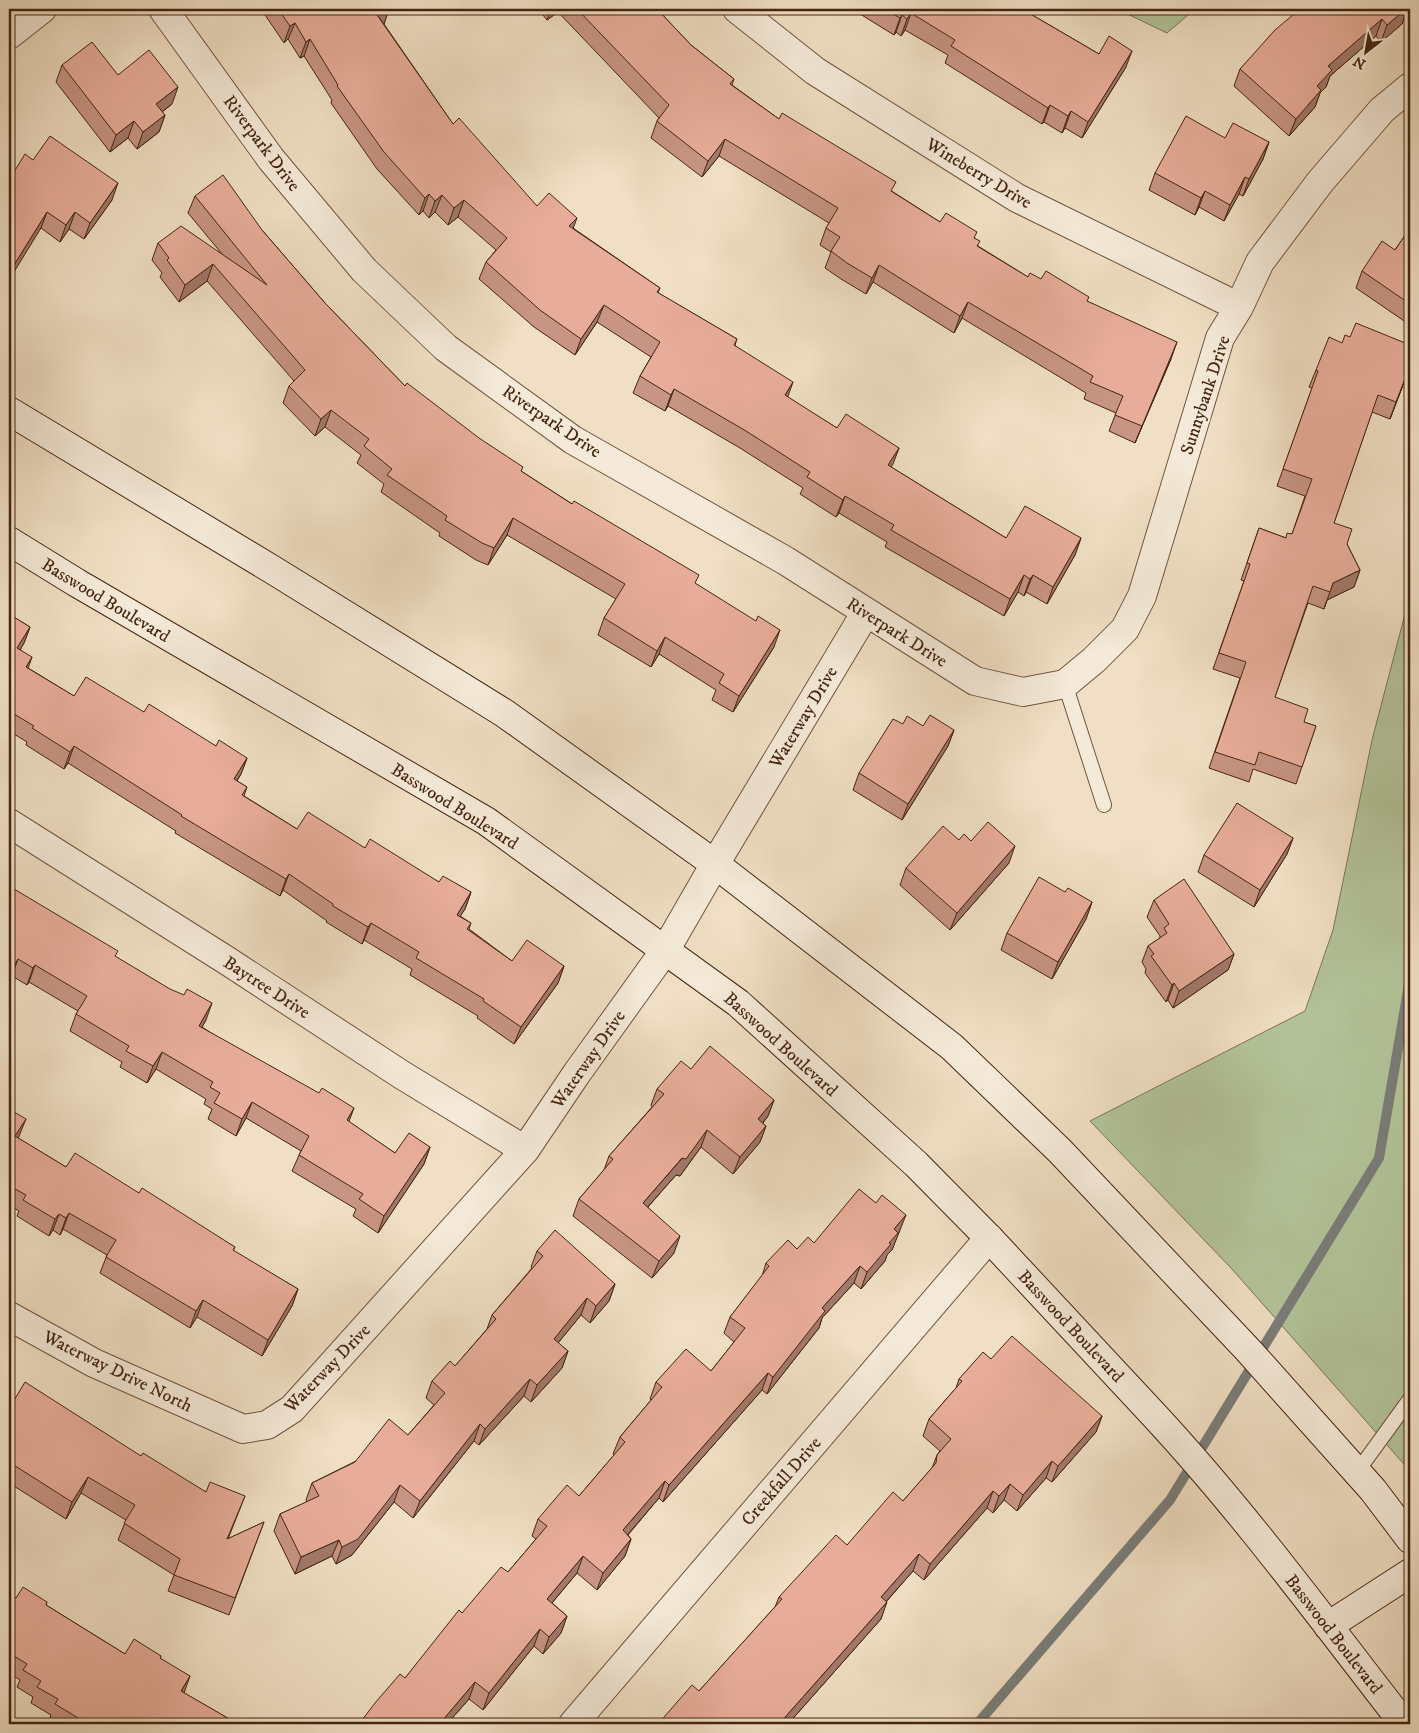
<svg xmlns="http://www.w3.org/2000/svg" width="1419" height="1733" font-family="'IM FELL DW Pica',serif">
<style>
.green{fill:#b3c399;stroke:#7c7455}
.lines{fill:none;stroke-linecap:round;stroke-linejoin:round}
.stream{stroke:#7a7e79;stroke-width:10}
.lane-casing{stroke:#70543e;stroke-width:16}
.street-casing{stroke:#70543e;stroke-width:30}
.secondary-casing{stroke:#452511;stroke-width:30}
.lane{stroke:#f5ead9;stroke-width:14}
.street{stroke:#f5ead9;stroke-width:28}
.secondary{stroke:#f5ead9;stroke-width:28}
.wall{fill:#c89584;stroke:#452511}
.shaded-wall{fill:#a2796c;stroke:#452511}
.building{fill:#e8ad9a;stroke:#452511}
.labels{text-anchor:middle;stroke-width:4.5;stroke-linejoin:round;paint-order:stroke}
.street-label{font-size:18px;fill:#452511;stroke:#f5ead9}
</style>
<rect width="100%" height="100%" fill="#f0dfc4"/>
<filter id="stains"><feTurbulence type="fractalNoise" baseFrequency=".004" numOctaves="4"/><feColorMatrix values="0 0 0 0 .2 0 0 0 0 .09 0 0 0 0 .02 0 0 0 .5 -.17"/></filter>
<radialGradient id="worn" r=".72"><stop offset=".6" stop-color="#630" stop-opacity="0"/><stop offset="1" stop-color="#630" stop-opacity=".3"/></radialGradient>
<path class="green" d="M1117 9H1195L1167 33Z
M1410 595V1471L1231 1268 1090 1121 1305 1011 1333 930 1372 740Z"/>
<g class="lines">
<path class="stream" d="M977 1724 1170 1500 1379 1158 1410 979"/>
<defs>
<path id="lane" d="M1065 684 1104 805
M1357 1472 1410 1399"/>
<path id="street" d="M163 9 271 159 364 270 446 348 573 440 786 561 975 681 1023 692 1065 684 1094 660 1125 629 1142 596 1220 338 1239 307 1260 262 1320 182 1382 110 1410 87
M737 9 815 71 1017 198 1239 307
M9 35 42 9
M9 823 226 960 402 1075 525 1150
M9 1316 94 1363 243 1429 267 1425 292 1409 525 1150 577 1073 666 949 715 864 866 612
M573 1724 989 1238"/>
<path id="secondary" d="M9 411 273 570 504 713 715 864 952 1047 1060 1151 1248 1350 1373 1490 1410 1539
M9 541 77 583 486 821 738 1003 916 1164 989 1238 1154 1415C1244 1512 1323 1620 1404 1724
M1328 1626 1410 1573"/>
</defs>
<use href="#lane" class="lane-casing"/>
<use href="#street" class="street-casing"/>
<use href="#secondary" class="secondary-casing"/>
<use href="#lane" class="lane"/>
<use href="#street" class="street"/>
<use href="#secondary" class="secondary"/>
</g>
<path class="wall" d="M261 9H389L384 24 453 124 537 206 573 228 660 288 658 293 737 339 735 345 787 397 837 428 899 448 891 467 1006 538H1081L1075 555 1047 604 1026 592 1024 596 1018 592 1004 616 885 547 887 542 839 513 836 517 800 494 803 488 740 448 668 406 665 411 633 393 640 376 651 357 597 322 575 355 534 327 479 279 486 262 496 250 458 217 448 225 435 212 429 218 423 211 419 215 377 169 331 103 332 100 304 56 300 58 288 39 284 43Z
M538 9H657L691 45 734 79 732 85 779 119 940 222 975 238 978 246 1028 277 1041 279 1088 302 1171 359 1135 443 1109 431 1116 413 1084 399 1086 393 962 318 954 333 873 282 866 294 841 279 825 268 831 252 820 245 826 228 829 223 719 156 702 177 651 138 657 121 659 118 558 12 547 20Z
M852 9H1022L1099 54 1126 67 1082 138 1065 128 1062 133 1044 122 1042 124 945 63 948 55 905 30 901 36 896 32 894 35Z
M1300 9H1407L1402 24 1381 42 1376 36 1330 76 1326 87 1320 93 1315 107 1289 136 1234 86 1240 69Z
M62 65 118 75 172 104 162 112 165 115 159 132 137 149 128 138 110 152 56 82Z
M1225 138 1269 142 1263 159 1243 196 1239 194 1224 221 1199 207 1195 215 1149 190 1155 173Z
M33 160 112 200 84 239 69 229 60 242 41 228Z
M195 196 262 230 325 303 405 386 521 471 696 584 774 647 733 712 712 700 716 690 659 654 651 667 598 635 604 618 616 599 507 535 488 565 476 560 439 536 440 533 381 492 384 484 357 463 361 455 325 427 315 436 283 403 289 386 294 381 207 281 179 302 160 277 162 273 152 260 158 243 222 254 188 213Z
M1410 228V325L1356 288 1362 271 1395 250Z
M1342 343 1410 367 1390 419 1372 412 1334 523 1347 544 1360 570 1354 587 1327 600 1324 609 1308 603 1275 697 1304 722 1316 726 1296 784 1253 769 1249 782 1209 768 1240 678 1213 669 1244 581 1241 580 1259 528 1286 538 1292 534 1305 496 1277 486 1312 388 1309 387 1316 370Z
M9 614 30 627 24 643 20 650 28 668 74 696 144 712 216 746 247 758 241 774 237 781 247 787 244 796 297 829 365 848 439 882 471 892 465 909 460 916 471 923 469 929 512 961 564 966 558 983 514 1044 477 1018 478 1016 410 975 412 969 364 940 362 944 326 922 327 921 283 890 280 896 175 833 176 831 68 763 64 769 26 745 27 742 9 731Z
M903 724 954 730 948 746 902 820 853 790 859 773Z
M1293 838 1287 854 1254 907 1198 872 1204 855Z
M959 840 971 841 1009 863 950 930 900 885 906 868Z
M9 886 116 957 206 1020 202 1027 349 1122 395 1153 430 1147 424 1164 378 1233 353 1216 356 1209 292 1171 301 1151 246 1118 236 1136 208 1119 212 1109 204 1104 206 1099 156 1069 147 1083 120 1067 122 1062 70 1031 76 1014 78 1011 29 982 27 985 12 976Z
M1154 900 1234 954 1228 970 1173 1008 1168 1000 1166 1002 1145 973 1146 969 1142 962 1148 946 1160 938V936L1147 917Z
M1092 902 1086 919 1052 979 1001 950 1007 933Z
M691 1069 774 1100 768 1116 763 1123 766 1126 760 1142 733 1174 701 1147 680 1176 676 1175 648 1207 674 1253 652 1278 573 1216 579 1199 604 1170 609 1156 652 1107 651 1105 657 1089Z
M9 1109 19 1136 18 1138 66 1167 139 1193 235 1247 233 1251 298 1289 292 1306 262 1356 197 1317 190 1328 100 1273 107 1255 63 1229 60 1235 53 1230 49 1236 17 1216 19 1211 9 1205Z
M900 1231 898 1234 892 1250 887 1255 885 1261 861 1289 854 1283 822 1318 819 1328 767 1394 762 1390 663 1502 659 1498 628 1535 631 1539 625 1556 597 1590 577 1573 552 1603 567 1616 561 1633 543 1654 534 1646 483 1710 469 1699 447 1724H359L405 1678 462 1613 508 1572 536 1539 532 1536 538 1519 579 1496 614 1455 613 1454 620 1437 651 1400 650 1399 656 1382 711 1371 734 1342 724 1333 730 1317 762 1276 766 1263 797 1249 814 1243Z
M537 1251 615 1284 609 1301 590 1323 581 1315 558 1343 568 1351 562 1368 531 1402 524 1396 479 1445 474 1441 413 1518 394 1502 352 1555 336 1564 332 1556 295 1574 274 1531 280 1514 307 1502 306 1500 312 1483 408 1435 434 1405 426 1398 432 1381 455 1366 487 1329 492 1315 532 1268 531 1267Z
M991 1359 1102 1416 1096 1432 1052 1482 1046 1478 1017 1511 1004 1500 993 1513 987 1508 924 1580 913 1571 886 1602 881 1619 788 1724H658L699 1691 775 1607 779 1597 847 1545 903 1501 932 1468 937 1455 940 1451 923 1436 929 1419 956 1388 959 1379Z
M9 1399 13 1402 141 1456 206 1492 245 1496 228 1539 264 1522 229 1615 168 1591 174 1575 118 1540 126 1520 81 1493 66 1519 9 1483Z
M9 1593 16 1598 47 1602 46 1605 125 1654 161 1656 160 1659 184 1693 238 1724H55L49 1721 51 1715 31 1703 33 1697 17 1687 20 1680 9 1673Z"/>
<path class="shaded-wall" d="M388 9H389L384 24 377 15Z
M551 9H559L558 12 547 20Z
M1406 9H1407L1402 24 1381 42 1387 25Z
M911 13 905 30 901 36 907 19Z
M902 15 896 32 894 35 900 18Z
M1382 19 1376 36 1330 76 1326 87 1320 93 1315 107 1289 136 1296 119 1317 86 1328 66Z
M295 23 288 39 284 43 290 26Z
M310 39 304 56 300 58 306 42Z
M1132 51 1126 67 1082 138 1088 122Z
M178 87 172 104 150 121 156 104Z
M1050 105 1044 122 1042 124 1048 108Z
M1071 111 1065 128 1062 133 1068 116Z
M165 115 159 132 137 149 143 132Z
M134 121 128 138 110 152 116 135Z
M725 139 719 156 702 177 708 161Z
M1269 142 1263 159 1243 196 1249 179Z
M1245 177 1239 194 1224 221 1230 205Z
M118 183 112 200 84 239 90 223Z
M1205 191 1199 207 1195 215 1201 198Z
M429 194 423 211 419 215 425 198Z
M442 195 435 212 429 218 435 201Z
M464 200 458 217 448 225 454 208Z
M47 212 41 228 9 280V273Z
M75 212 69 229 60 242 66 225Z
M577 218 571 234 569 226Z
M213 264 207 281 179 302 185 285Z
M879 265 873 282 866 294 872 278Z
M968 302 962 318 954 333 960 316Z
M604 305 597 322 575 355 581 339Z
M1177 342 1171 359 1135 443 1142 426Z
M1410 366V367L1390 419 1396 402Z
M793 382 787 399 785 395Z
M674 389 668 406 665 411 671 395Z
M331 410 325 427 315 436 321 419Z
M899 448 893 464 882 482 888 465Z
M845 496 839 513 836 517 843 500Z
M513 518 507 535 488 565 494 548Z
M1081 538 1075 555 1047 604 1053 587Z
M1360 570 1354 587 1327 600 1324 609 1333 583Z
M1024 575 1018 592 1004 616 1010 599Z
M1033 575 1026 592 1024 596 1030 579Z
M30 627 24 643 11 665 17 648Z
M780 630 774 647 733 712 739 696Z
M665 637 659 654 651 667 657 651Z
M32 657 26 674V667Z
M954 730 948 746 902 820 908 804Z
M74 746 68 763 64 769 70 752Z
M247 758 241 774 227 796 234 779Z
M1293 838 1287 854 1254 907 1260 890Z
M1015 846 1009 863 950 930 957 913Z
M289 874 283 890 280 896 286 879Z
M471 892 465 909 451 931 457 915Z
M1092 902 1086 919 1052 979 1058 962Z
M371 923 364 940 362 944 368 927Z
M1234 954 1228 970 1173 1008 1179 991Z
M18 959 12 976 9 981V974Z
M35 965 29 982 27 985 33 968Z
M564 966 558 983 514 1044 521 1027Z
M1174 983 1168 1000 1166 1002 1172 985Z
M212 1003 206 1020 193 1043 199 1026Z
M162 1052 156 1069 147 1083 153 1066Z
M774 1100 768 1116 752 1136 758 1119Z
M252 1102 246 1118 236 1136 242 1119Z
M354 1108 348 1124 347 1120Z
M26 1119 19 1136 9 1153 15 1136Z
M766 1126 760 1142 733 1174 740 1157Z
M707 1130 701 1147 680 1176 676 1175 637 1219 643 1203Z
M430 1147 424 1164 378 1233 384 1216Z
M69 1213 63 1229 60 1235 66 1218Z
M59 1214 53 1230 49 1236 55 1219Z
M906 1215 892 1250 887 1255 885 1261 861 1289 867 1272 894 1229Z
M680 1236 674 1253 652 1278 659 1261Z
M860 1266 854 1283 822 1318 819 1328 767 1394 773 1377 822 1308Z
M615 1284 609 1301 590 1323 596 1306Z
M298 1289 292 1306 262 1356 268 1340Z
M587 1298 581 1315 548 1355 554 1339Z
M203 1300 197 1317 190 1328 196 1311Z
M568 1351 562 1368 531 1402 537 1385Z
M768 1373 762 1390 663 1502 669 1485Z
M530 1379 524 1396 479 1445 485 1429Z
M1102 1416 1096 1432 1052 1482 1058 1466Z
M480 1424 474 1441 413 1518 420 1501Z
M1052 1461 1046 1478 1017 1511 1023 1495Z
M88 1477 81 1493 66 1519 72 1502Z
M665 1481 659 1498 617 1547 623 1530Z
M1010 1484 1004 1500 993 1513 999 1496Z
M400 1485 394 1502 352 1555 336 1564 342 1547Z
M993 1491 987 1508 924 1580 930 1564Z
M631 1539 625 1556 597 1590 603 1573Z
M339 1540 332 1556 295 1574 301 1557Z
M919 1554 913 1571 875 1614 881 1597Z
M583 1556 577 1573 541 1616 547 1599Z
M887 1602 881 1619 788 1724H779Z
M567 1616 561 1633 543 1654 549 1637Z
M540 1629 534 1646 483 1710 489 1693Z
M190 1676 184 1693 181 1691Z
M475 1682 469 1699 447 1724H440L442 1721Z"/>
<path class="building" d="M278 9H388L377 15 453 124 459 118 537 206 549 193 577 218 569 226 660 288 657 292 737 339 734 345 793 382 785 395 837 428 846 414 899 448 888 465 1006 538 1025 506 1081 538 1053 587 1033 575 1030 579 1024 575 1010 599 891 530 894 525 845 496 843 500 807 477 810 472 746 431 674 389 671 395 640 376 660 342 604 305 581 339 540 310 486 262 507 238 464 200 454 208 442 195 435 201 429 194 425 198 384 152 337 86 338 85 310 39 306 42 295 23 290 26Z
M577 9H657L691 45 734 79 730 84 779 119 782 113 896 182 891 191 940 222 946 213 977 232 974 238 980 241 977 246 1028 277 1030 273 1041 279 1046 271 1089 297 1087 301 1177 342 1142 426 1115 415 1123 396 1090 382 1093 376 968 302 960 316 879 265 872 278 847 263 831 251 840 237 826 228 838 208 725 139 708 161 657 121 669 105Z
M885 9H1022L1099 54 1109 36 1132 51 1088 122 1071 111 1068 116 1050 105 1048 108 951 46 955 40 911 13 907 19 902 15 900 18Z
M1300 9H1406L1387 25 1382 19 1328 66 1332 70 1317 86 1321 90 1296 119 1240 69 1275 30Z
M92 42 118 75 149 50 178 87 156 104 165 115 143 132 134 121 116 135 62 65Z
M1186 116 1225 138 1233 123 1269 142 1249 179 1245 177 1230 205 1205 191 1201 198 1155 173Z
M50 136 118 183 90 223 75 212 66 225 47 212 9 273V180L25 154 33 160Z
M223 175 262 230 325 303 405 386 407 383 479 438 523 467 521 471 572 504 574 501 699 575 695 583 756 621 758 616 780 630 739 696 719 683 724 674 665 637 657 651 604 618 625 584 513 518 494 548 482 543 445 520 447 516 387 475 392 469 364 446 369 439 331 410 321 419 289 386 305 370 213 264 185 285 167 260 169 258 158 243 181 226 267 285 195 196Z
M1410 228V304L1362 271 1382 241 1395 250Z
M1356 323 1410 345V366L1396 402 1378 395 1334 523 1352 529 1347 544 1360 570 1333 583 1330 592 1313 586 1275 697 1308 709 1304 722 1316 726 1302 767 1259 752 1255 765 1215 752 1246 662 1219 653 1250 564 1247 563 1259 528 1286 538 1287 533 1292 534 1312 479 1283 469 1318 371 1316 370 1329 337 1342 343 1345 335 1350 337Z
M9 614 30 627 17 648 32 657 26 667 74 696 86 677 144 712 149 704 216 746 219 740 247 758 234 779 247 787 242 795 297 829 308 812 365 848 370 839 439 882 443 876 471 892 457 915 471 923 467 929 512 961 527 940 564 966 521 1027 483 1001 484 999 416 958 419 952 371 923 368 927 333 906V904L289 874 286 879 181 816 182 815 74 746 70 752 32 728 34 726 9 711Z
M930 715 954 730 908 804 859 773 893 719 903 724 907 716 923 726Z
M1237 803 1293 838 1260 890 1204 855Z
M988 822 1015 846 957 913 906 868 943 826 959 840 964 834 971 841Z
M1039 877 1065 892 1068 888 1092 902 1058 962 1007 933Z
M1184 879 1234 954 1179 991 1174 983 1172 985 1151 956 1154 954 1148 946 1167 933 1164 928 1169 924 1154 900Z
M9 886 118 951 115 956 170 989 184 995 187 989 212 1003 199 1026 319 1093 322 1088 354 1108 347 1120 395 1153 409 1133 430 1147 384 1216 359 1199 363 1194 299 1155 309 1136 252 1102 242 1119 214 1103 220 1093 210 1087 213 1082 162 1052 153 1066 126 1051 129 1046 76 1014 87 996 35 965 33 968 18 959 9 974Z
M710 1046 774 1100 758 1119 766 1126 740 1157 707 1130 686 1159 682 1158 643 1203 680 1236 659 1261 579 1199 613 1159 609 1156 664 1094 657 1089 681 1061 691 1069Z
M9 1109 26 1119 15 1136 66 1167 75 1153 139 1193 142 1188 235 1247 233 1250 298 1289 268 1340 203 1300 196 1311 106 1257 116 1240 69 1213 66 1218 59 1214 55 1219 23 1200 26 1195 10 1186 15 1178 9 1173Z
M859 1189 876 1203 882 1195 906 1215 894 1229 898 1233 889 1243 891 1244 867 1272 860 1266 822 1308 825 1311 773 1377 768 1373 669 1485 665 1481 623 1530 631 1539 603 1573 583 1556 547 1599 567 1616 549 1637 540 1629 489 1693 475 1682 442 1721 446 1724H359L375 1703 400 1674 405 1678 459 1610 462 1613 501 1567 508 1572 547 1526 538 1519 567 1485 579 1496 625 1442 620 1437 662 1387 656 1382 686 1349 711 1371 745 1328 730 1317 769 1266 766 1263 788 1240 797 1249 808 1237 814 1243Z
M555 1230 615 1284 596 1306 587 1298 554 1339 568 1351 537 1385 530 1379 485 1429 480 1424 420 1501 400 1485 358 1539 342 1547 339 1540 301 1557 280 1514 319 1496 312 1483 355 1462 389 1419 408 1435 445 1393 432 1381 450 1361 455 1366 496 1319 492 1315 543 1256 537 1251Z
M1012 1336 1102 1416 1058 1466 1052 1461 1023 1495 1010 1484 999 1496 993 1491 930 1564 919 1554 881 1597 887 1602 779 1724H658L692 1685 699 1691 782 1599 779 1597 836 1535 847 1545 893 1492 903 1501 936 1463 937 1455 951 1439 929 1419 962 1381 959 1379 983 1352 991 1359Z
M25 1382 141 1456 143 1453 206 1492 210 1482 245 1496 227 1539 264 1522 235 1598 174 1575 180 1559 124 1523 135 1505 88 1477 72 1502 9 1462V1399L13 1402Z
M23 1587 47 1602 46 1605 125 1654 134 1639 161 1656 160 1658 190 1676 181 1691 238 1724H88L55 1704 58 1699 37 1687 41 1681 23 1670 27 1664 9 1653V1593L16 1598Z
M1208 1722 1227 1723 1229 1724H1203Z"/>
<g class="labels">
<g class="street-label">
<text transform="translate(262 143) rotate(53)" y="6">Riverpark Drive</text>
<text transform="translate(979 173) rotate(31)" y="6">Wineberry Drive</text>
<text transform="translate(1205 395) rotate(-72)" y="6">Sunnybank Drive</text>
<text transform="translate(552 421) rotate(34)" y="6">Riverpark Drive</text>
<text transform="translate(106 600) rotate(31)" y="6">Basswood Boulevard</text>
<text transform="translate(897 632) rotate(32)" y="6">Riverpark Drive</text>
<text transform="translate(803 717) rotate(-59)" y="6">Waterway Drive</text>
<text transform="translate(455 806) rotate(32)" y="6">Basswood Boulevard</text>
<text transform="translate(267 987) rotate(33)" y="6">Baytree Drive</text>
<text transform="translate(781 1044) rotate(42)" y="6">Basswood Boulevard</text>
<text transform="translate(588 1059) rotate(-55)" y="6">Waterway Drive</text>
<text transform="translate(1071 1326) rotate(47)" y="6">Basswood Boulevard</text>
<text transform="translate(327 1368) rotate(-46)" y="6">Waterway Drive</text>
<text transform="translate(118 1371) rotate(26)" y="6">Waterway Drive North</text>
<text transform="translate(781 1481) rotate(-49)" y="6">Creekfall Drive</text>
<text transform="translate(1334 1634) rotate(52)" y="6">Basswood Boulevard</text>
</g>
</g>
<rect width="1419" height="1733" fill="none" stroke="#f0dfc4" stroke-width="30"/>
<rect x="10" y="10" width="1399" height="1713" fill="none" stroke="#452511" stroke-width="2.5"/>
<rect x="15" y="15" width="1389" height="1703" fill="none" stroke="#452511"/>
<g transform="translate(1366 52) rotate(211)" stroke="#f5ead9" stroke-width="4" paint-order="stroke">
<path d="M0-4L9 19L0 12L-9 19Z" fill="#452511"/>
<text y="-8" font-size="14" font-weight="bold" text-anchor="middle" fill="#452511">N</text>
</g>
<rect width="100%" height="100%" filter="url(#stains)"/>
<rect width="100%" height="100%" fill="url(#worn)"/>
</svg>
